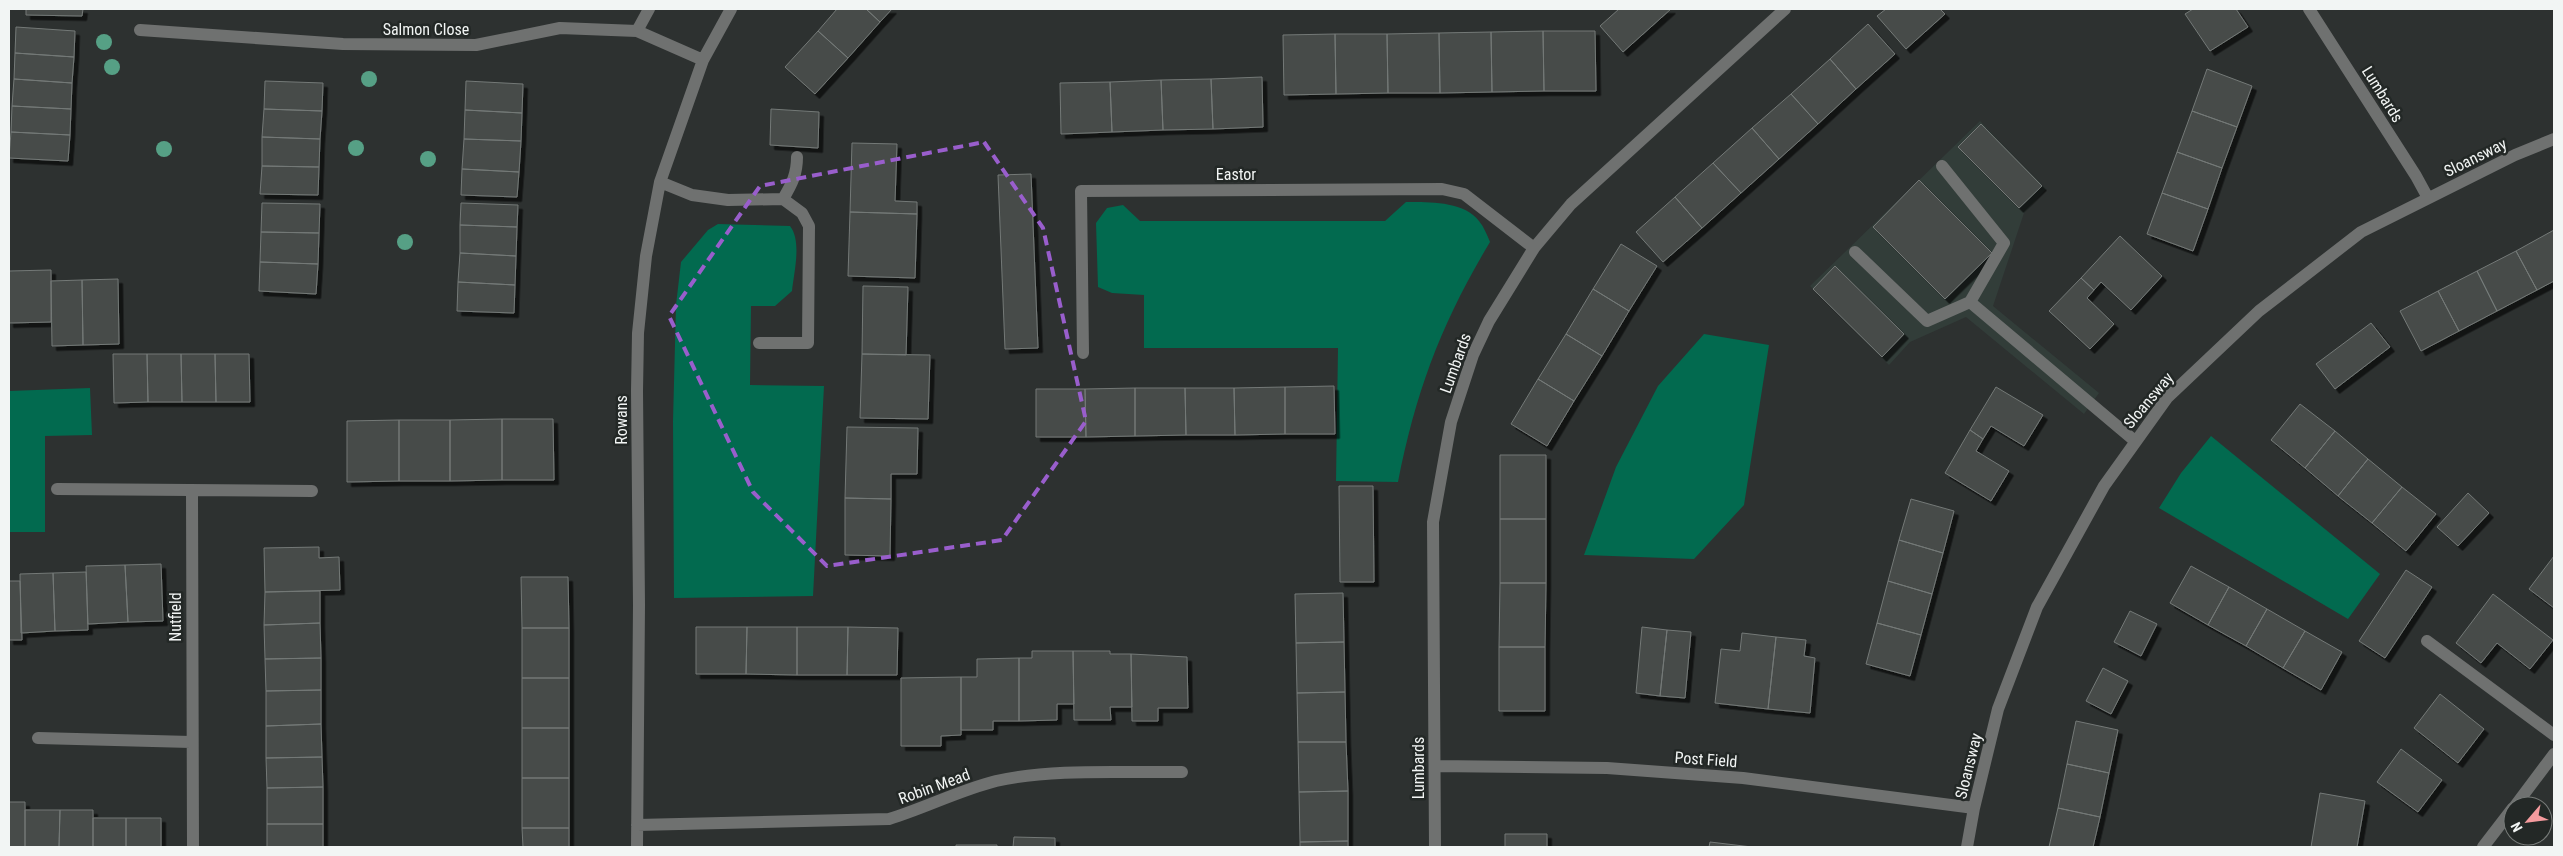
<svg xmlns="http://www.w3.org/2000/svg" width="2563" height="856" font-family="'Roboto Condensed',sans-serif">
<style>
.built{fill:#323d39}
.green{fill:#026a4f}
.building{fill:#464b49;stroke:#747977;filter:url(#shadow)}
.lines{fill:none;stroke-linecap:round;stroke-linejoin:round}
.minor{stroke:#6f7170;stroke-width:12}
.tree{fill:#56a085}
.marked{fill:none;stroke:#995ecc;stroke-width:4;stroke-dasharray:10 6;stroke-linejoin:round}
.labels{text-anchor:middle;stroke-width:5;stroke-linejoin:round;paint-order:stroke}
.street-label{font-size:16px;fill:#f2f5f4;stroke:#232826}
</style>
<defs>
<filter id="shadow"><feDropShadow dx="4.5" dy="4.5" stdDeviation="0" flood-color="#0009"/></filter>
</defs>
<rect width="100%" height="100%" fill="#2d3130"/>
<path class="built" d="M1980 121 2046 189 2024 213 1993 306 2099 393 2084 414 1966 317 1910 342 1889 365 1810 286Z"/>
<path class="green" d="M1406 202C1428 202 1464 201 1479 221 1484 227 1487 235 1490 242 1442 322 1416 390 1398 482L1336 481 1338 348H1144V295L1112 293 1098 287 1096 223 1107 208 1123 205 1140 221H1385Z
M718 224 790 226C802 241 794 272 792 291L775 306H751L750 385 824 386 813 596 674 598 673 421 676 305 681 262 708 230Z
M1704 334 1769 345 1744 505 1694 559 1584 555 1616 467 1658 386Z
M90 388 92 435 45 436V532H9V391Z
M2211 436 2380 574 2348 619 2159 508 2181 473Z"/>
<path class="building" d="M26 9H83L82 16 26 15Z
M837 9H866L880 22 848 58 818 31Z
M866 9H892L880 22Z
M1619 9H1671L1623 52 1600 26Z
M1886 9H1940L1945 14 1906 49 1877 16Z
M2193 9H2236L2248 27 2210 51 2185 14Z
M1868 24 1895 54 1856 89 1830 59Z
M16 27 75 31 74 57 15 53Z
M818 31 848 58 815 94 785 67Z
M1543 31H1595L1596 91H1544Z
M1543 31 1544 91 1492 92 1491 32Z
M1491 32 1492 92 1440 93 1439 33Z
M1439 33 1440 93H1388L1387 34Z
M1335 34 1336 94 1284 95 1283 35Z
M1335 34H1387L1388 93 1336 94Z
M15 53 74 57 72 83 14 79Z
M1830 59 1856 89 1818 124 1791 94Z
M2207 69 2252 86 2237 127 2192 111Z
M1262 77 1263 127 1213 129 1211 79Z
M14 79 72 83 71 109 12 106Z
M1211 79 1213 129 1163 130 1161 80Z
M1161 80 1163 130 1112 132 1110 82Z
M265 81 323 83 322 111 264 109Z
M466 81 523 84 522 113 465 110Z
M1110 82 1112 132 1061 134 1060 83Z
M1791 94 1818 124 1779 159 1752 128Z
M12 106 71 109 70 135 11 132Z
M264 109 322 111 320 139 262 137Z
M771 109 819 112 818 148 770 145Z
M465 110 522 113 521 141 464 139Z
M2192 111 2237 127 2222 168 2177 152Z
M1981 124 2042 186 2019 208 1958 147Z
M1752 128 1779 159 1741 193 1713 163Z
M11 132 70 135 68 161 9 158Z
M262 137 320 139 319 167 262 166Z
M464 139 521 141 519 172 462 169Z
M852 143 897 144 895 201 917 202V214L850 212Z
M2177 152 2222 168 2208 209 2162 193Z
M1713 163 1741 193 1702 228 1675 197Z
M262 166 319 167 318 195 260 194Z
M462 169 519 172 517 197 461 195Z
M1031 174 1038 348 1005 349 998 175Z
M1919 180 1992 253 1945 299 1873 227Z
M2162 193 2208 209 2193 251 2147 234Z
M1675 197 1702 228 1663 262 1636 232Z
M262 203 320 204 319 233 261 232Z
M461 203 518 205 517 227 460 225Z
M850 212 917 214 915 278 848 276Z
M460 225 517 227 516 256 460 253Z
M2554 230V281L2537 290 2516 251Z
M261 232 319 233 318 264 260 262Z
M2120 236 2162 276 2131 310 2101 282 2094 290 2081 278Z
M1621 244 1657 266 1629 311 1593 289Z
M2516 251 2537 290 2497 311 2477 271Z
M460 253 516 256 515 285 458 282Z
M260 262 318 264 316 294 259 291Z
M1835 266 1904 334 1882 357 1813 289Z
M51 270V322L9 323V271Z
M2477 271 2497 311 2459 331 2438 291Z
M2081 278 2094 290 2087 298 2114 324 2090 349 2049 311Z
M118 279 119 344 83 345 82 280Z
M82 280 83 345 52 346 51 281Z
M458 282 515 285 514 313 457 311Z
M863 286 908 287 906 355 862 354Z
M1593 289 1629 311 1602 356 1566 334Z
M2438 291 2459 331 2421 351 2400 311Z
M2371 323 2390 347 2335 389 2316 364Z
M1566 334 1602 356 1574 401 1538 379Z
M113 354H147L148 402 114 403Z
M147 354H181L182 402H148Z
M181 354H215L216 402H182Z
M215 354H249L250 402H216Z
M862 354 930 355 928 419 860 418Z
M1538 379 1574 401 1547 446 1511 424Z
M1334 386 1335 434H1285V387Z
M1285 387V434L1235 435 1234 388Z
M1996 387 2043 415 2024 446 1991 426 1983 439 1970 430Z
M1135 388H1185L1186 435 1135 436Z
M1135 388V436L1086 437 1085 389Z
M1185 388H1234L1235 435H1186Z
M1036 389H1085L1086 437H1036Z
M2300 404 2335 431 2305 468 2271 440Z
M502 419H553L554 480H502Z
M502 419V480L450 481V420Z
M399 420V481L347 482V421Z
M399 420H450V481H399Z
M847 427 918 428 917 474H891V499L845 498Z
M1970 430 1983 439 1976 451 2009 471 1991 501 1945 473Z
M2335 431 2368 459 2338 496 2305 468Z
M1500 455H1546V519H1500Z
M2368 459 2402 487 2372 523 2338 496Z
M1339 486H1373L1374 582H1340Z
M2402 487 2436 514 2406 551 2372 523Z
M2468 493 2489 513 2458 546 2437 527Z
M845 498 891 499 890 556 845 555Z
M1911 499 1954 511 1943 553 1899 540Z
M1500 519H1546V583H1500Z
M1899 540 1943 553 1932 594 1888 581Z
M319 547V558L339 557 340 590 265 592 264 548Z
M2554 556V608L2529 589Z
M161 564 163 621 128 622 125 565Z
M125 565 128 622 88 624 86 566Z
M2191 566 2229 587 2208 625 2170 603Z
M2406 570 2432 587 2385 658 2359 641Z
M86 572 88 630 55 631 53 573Z
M53 573 55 631 21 633 20 574Z
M521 577H568L569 628H522Z
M9 581H20L22 640H9Z
M1888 581 1932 594 1921 635 1877 623Z
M1500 583H1546L1545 647H1499Z
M2229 587 2267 609 2246 646 2208 625Z
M320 591V623L264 625 265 592Z
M1343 593 1344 642 1296 643 1295 594Z
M2493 594 2553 640 2530 669 2497 643 2481 663 2456 643Z
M2267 609 2305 631 2283 668 2246 646Z
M2130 611 2157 624 2141 656 2114 642Z
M320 623 321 658 265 659 264 625Z
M1877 623 1921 635 1910 676 1866 664Z
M696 627H747L746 674H696Z
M747 627H797V675L746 674Z
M797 627H848L847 675H797Z
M848 627 898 628 897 675H847Z
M1642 627 1667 630 1660 696 1636 693Z
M522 628H569V678H522Z
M1667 630 1691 632 1685 698 1660 696Z
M2305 631 2342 652 2321 690 2283 668Z
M1742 633 1776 637 1768 709 1715 703 1721 649 1740 651Z
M1776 637 1806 640 1804 656 1815 658 1810 713 1768 709Z
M1344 642 1345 692 1297 693 1296 643Z
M1499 647H1545V711H1499Z
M1032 651H1073L1074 704H1057V720L1019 721V658H1032Z
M1073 651H1110V654H1131L1132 707H1110L1111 720H1074Z
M1131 654 1187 657 1188 708H1158V721H1132Z
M321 658V690L266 691 265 659Z
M1019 658V721H993V730H961V677H977V659Z
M2103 668 2128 681 2111 714 2086 701Z
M961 677V735L941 736V746H901V678Z
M522 678H569V728H522Z
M321 690V724L266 726V691Z
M1345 692 1346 742H1298L1297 693Z
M2440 694 2484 729 2458 763 2414 728Z
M2076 721 2118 730 2109 773 2067 764Z
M321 724 322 757 266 758V726Z
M522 728H569V778H522Z
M1298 742H1346L1348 791 1299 792Z
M2401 749 2442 780 2418 812 2377 782Z
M322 757 323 787 267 788 266 758Z
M2067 764 2109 773 2100 817 2058 808Z
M522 778H569V828H522Z
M323 787V824H267V788Z
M1348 791V841L1300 842 1299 792Z
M2320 793 2365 801 2357 847H2311Z
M9 802H25V847H9Z
M2058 808 2100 817 2093 847H2049Z
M25 810H60L59 847H25Z
M60 810H93V847H59Z
M93 818H126V847H93Z
M126 818H161V847H126Z
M267 824H323V847H267Z
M522 828H569V847H523Z
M1505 834H1547V847H1505Z
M1014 837 1055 838V847H1013Z
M1348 841V847H1300V842Z
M1710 842 1752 847H1709Z
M956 845H997V847H956Z"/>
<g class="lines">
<path class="minor" d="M2309 9 2416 176 2428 198
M140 30 343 44 476 45 560 28 637 31 703 60
M637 31 649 9
M1942 166 2004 243 1970 302
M660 182 692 195 728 200 783 199 802 213 809 226 808 343H759
M783 199C792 184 797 174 797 157
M1855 252 1927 321 1970 302 2135 441
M1083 353 1081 191 1442 189 1464 194 1534 248
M57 489 312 491
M192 492 193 847
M2427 641 2554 735
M38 738 191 742
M1435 766 1607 768 1743 778 1974 808
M2515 806 2554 754
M637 825 889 819C925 808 960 790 996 781 1054 768 1122 773 1182 772
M637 847 639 605 637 391 638 333 646 256 660 182 703 60 731 9
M1435 847 1433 522 1451 422 1473 355 1489 321 1534 248 1571 204 1785 9
M1967 847 1974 808 1998 709 2037 607 2104 486 2167 398 2259 311 2361 232 2515 155 2554 139
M2483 847 2513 808"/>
</g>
<g class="tree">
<circle cx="104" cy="42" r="8"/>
<circle cx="112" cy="67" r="8"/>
<circle cx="369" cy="79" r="8"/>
<circle cx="356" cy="148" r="8"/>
<circle cx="164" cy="149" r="8"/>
<circle cx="428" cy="159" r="8"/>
<circle cx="405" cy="242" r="8"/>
</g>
<path class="marked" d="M984 142 1043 228 1086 421 1002 540 827 566 753 492 669 316 760 186Z"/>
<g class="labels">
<g class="street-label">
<text x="426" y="35">Salmon Close</text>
<text transform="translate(2383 94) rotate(58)" y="6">Lumbards</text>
<text transform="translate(2475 157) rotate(-26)" y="6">Sloansway</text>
<text x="1236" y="180">Eastor</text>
<text transform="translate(1455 363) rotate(-70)" y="6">Lumbards</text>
<text transform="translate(2148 400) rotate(-50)" y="6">Sloansway</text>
<text transform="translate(621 420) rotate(-90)" y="6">Rowans</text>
<text transform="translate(175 617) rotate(-90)" y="6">Nutfield</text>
<text transform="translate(1706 759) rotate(4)" y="6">Post Field</text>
<text transform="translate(1968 766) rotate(-76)" y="6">Sloansway</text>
<text transform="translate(1418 768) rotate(-90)" y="6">Lumbards</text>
<text transform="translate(934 786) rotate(-20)" y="6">Robin Mead</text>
</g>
</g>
<rect width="2563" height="856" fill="none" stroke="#f2f5f4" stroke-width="20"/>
<g transform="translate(2528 821) rotate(242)"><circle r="24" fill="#232826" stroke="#767a78"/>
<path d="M0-4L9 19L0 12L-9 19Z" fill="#f59b9e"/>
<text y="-8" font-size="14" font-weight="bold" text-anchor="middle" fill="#f2f5f4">N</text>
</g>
</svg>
